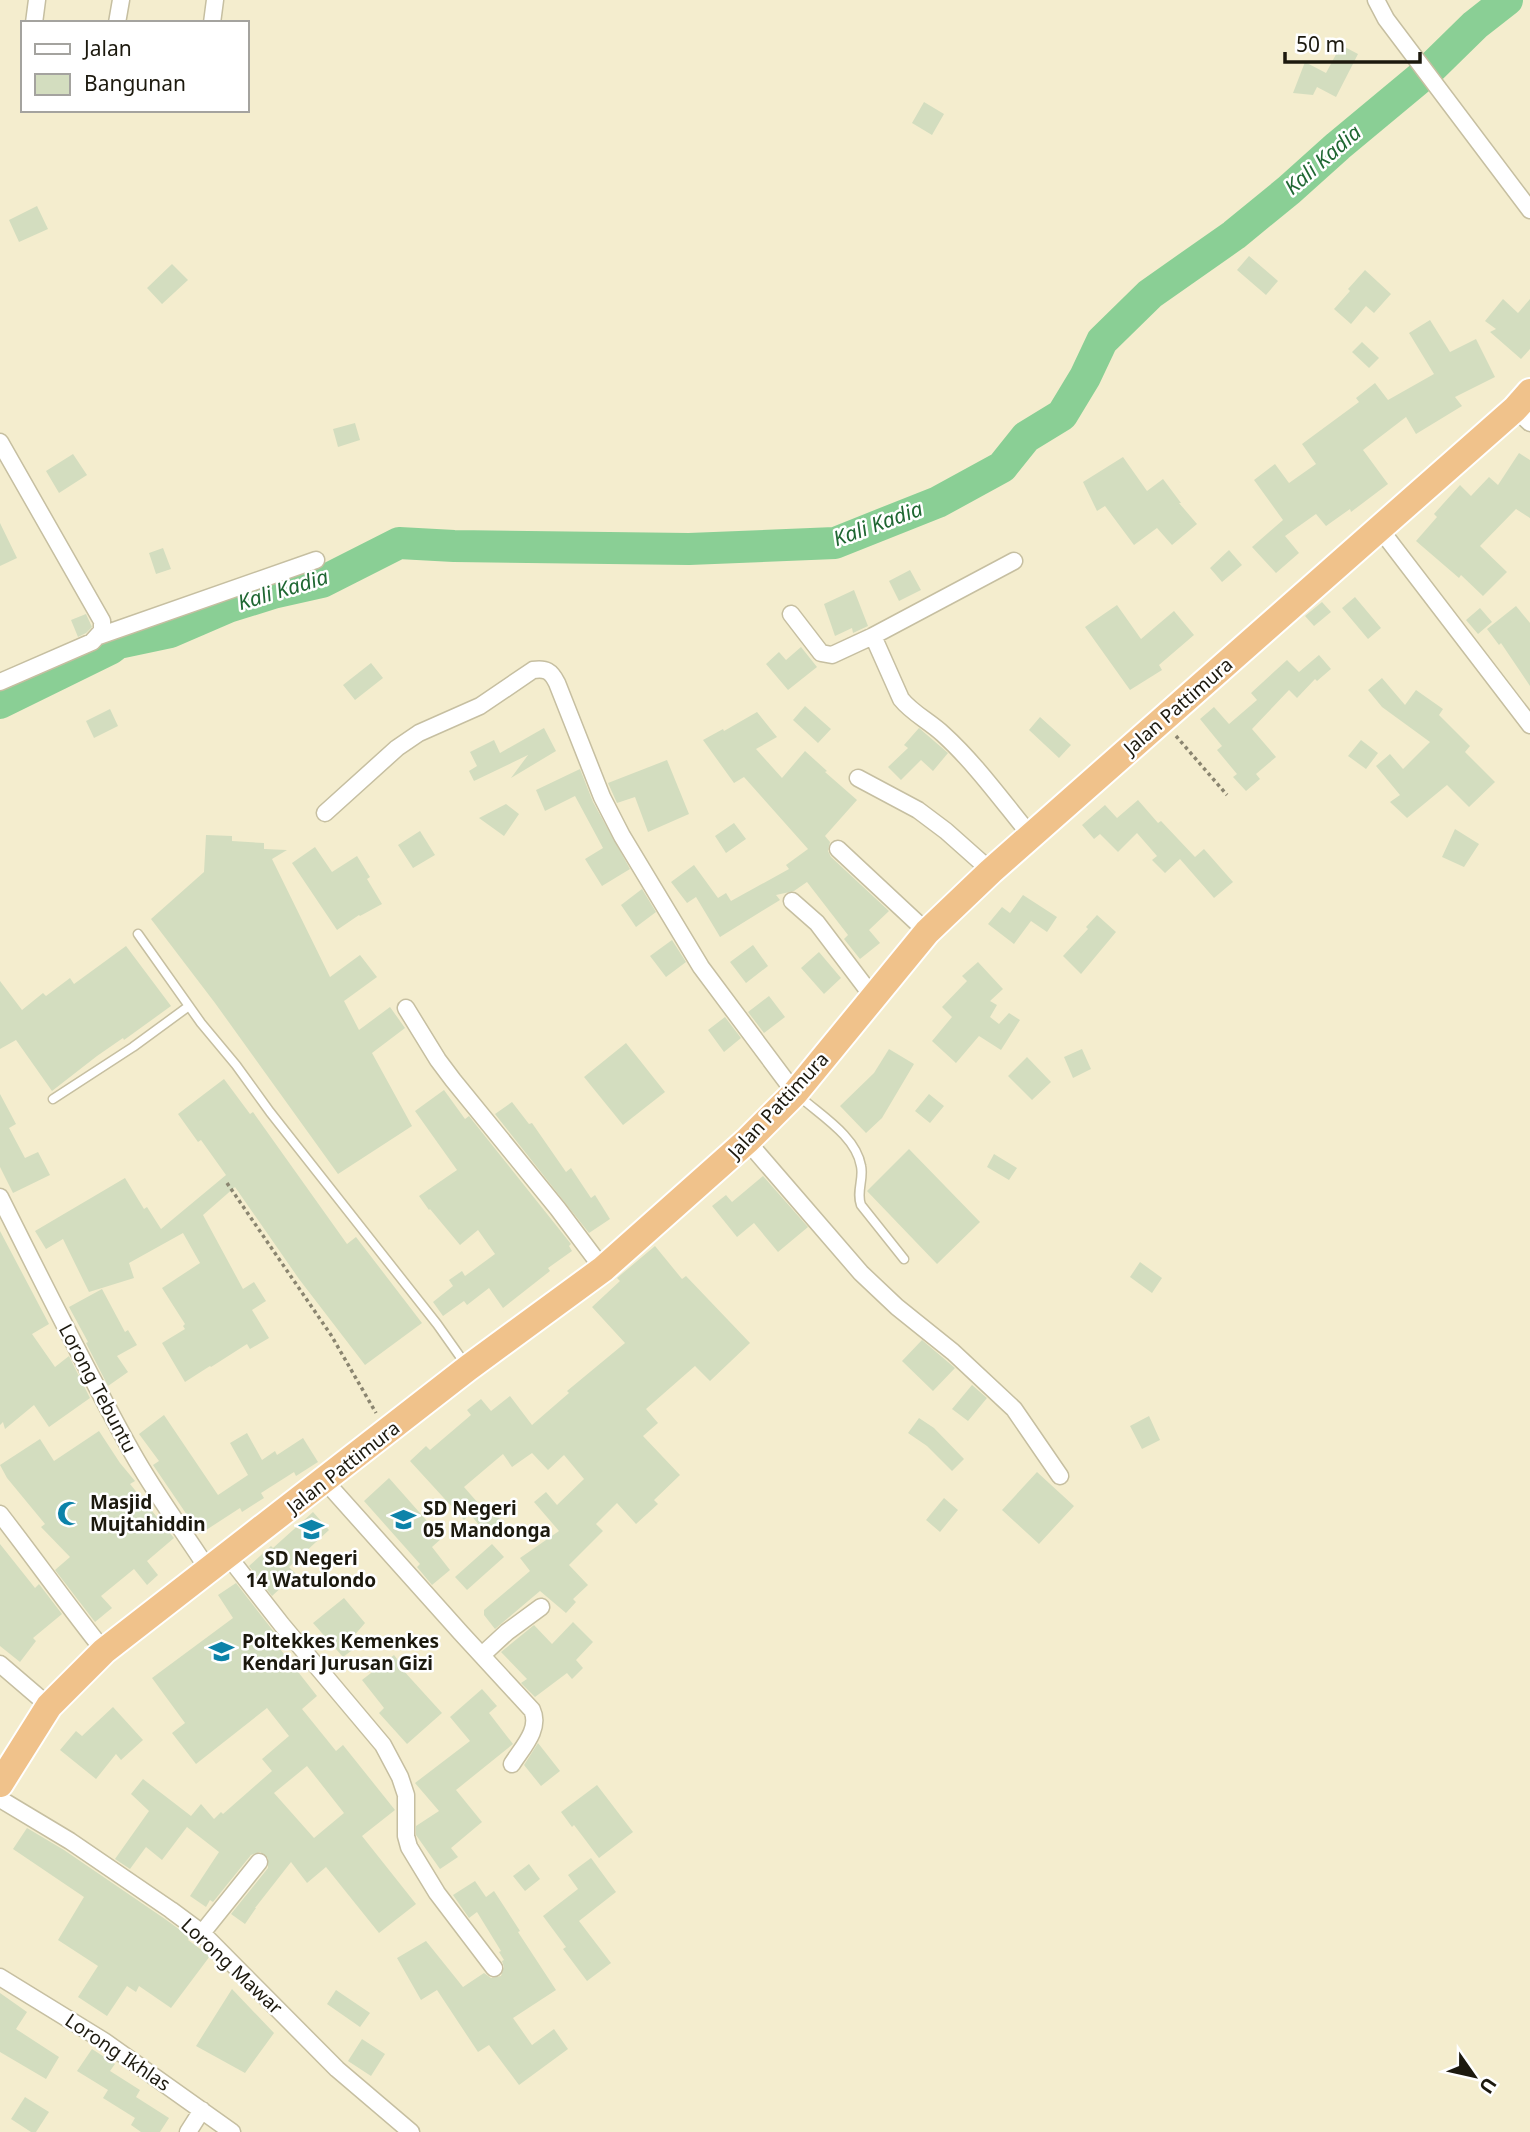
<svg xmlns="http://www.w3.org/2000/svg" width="1530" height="2132" font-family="'Noto Sans',sans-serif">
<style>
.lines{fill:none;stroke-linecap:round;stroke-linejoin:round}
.river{stroke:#8acf95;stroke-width:32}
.building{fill:#d3ddbf;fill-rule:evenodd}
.service-casing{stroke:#c6bfa1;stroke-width:11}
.minor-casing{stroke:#c6bfa1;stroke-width:19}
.trunk-casing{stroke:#fff;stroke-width:30}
.path{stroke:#8a8570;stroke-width:3.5;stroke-dasharray:3.5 3.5;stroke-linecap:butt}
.service{stroke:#fff;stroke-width:8}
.minor{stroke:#fff;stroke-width:16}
.trunk{stroke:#f0c28b;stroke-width:26}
.labels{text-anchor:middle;stroke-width:5;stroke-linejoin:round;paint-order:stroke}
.street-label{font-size:19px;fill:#1c190e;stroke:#fff}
.poi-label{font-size:19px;font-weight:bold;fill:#1c190e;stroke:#fff;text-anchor:start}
.water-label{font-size:21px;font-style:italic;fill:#1f6732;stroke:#fff}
</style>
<rect width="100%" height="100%" fill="#f4edce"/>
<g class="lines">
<path class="river" d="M0 703 110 649 118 643 170 632 228 607 273 593 322 582 399 543 454 546 689 549 835 543 938 502 1002 467 1026 437 1062 415 1085 377 1102 341 1150 294 1234 235 1289 190 1338 146 1427 72 1475 25 1507 0"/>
</g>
<path class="building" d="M1341 45 1358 54 1336 97 1317 87 1313 95 1293 93 1305 62 1326 73Z
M924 102 944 114 932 135 912 123Z
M37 206 48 229 19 242 9 220Z
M1249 256 1278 281 1266 295 1237 270Z
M172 264 188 280 162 304 147 288Z
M1365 270 1391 294 1374 313 1366 306 1351 324 1334 309 1350 291 1348 289Z
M1503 299 1518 313 1530 299V349L1521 359 1490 332 1496 329 1485 321Z
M1430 320 1450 352 1476 339 1495 377 1455 397 1462 406 1416 434 1406 417 1363 450 1388 484 1351 512 1350 509 1326 526 1316 514 1285 536 1299 553 1276 573 1252 547 1283 520 1254 480 1275 464 1289 483 1316 464 1302 444 1359 402 1356 398 1375 383 1388 400 1434 374 1409 333Z
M1362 342 1379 358 1369 368 1352 352Z
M355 423 360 440 338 447 333 429Z
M1519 453 1530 460V518L1516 509 1480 546 1507 572 1483 596 1461 575 1459 578 1416 541 1437 517 1434 514 1460 485 1471 496 1489 477 1498 485Z
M73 454 87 475 59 493 46 471Z
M1123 457 1147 491 1163 479 1181 503H1179L1197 524 1172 545 1157 528 1134 545 1105 506 1097 511 1083 482Z
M0 523 17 558 0 566Z
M163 548 171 569 156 574 149 553Z
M1229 550 1242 565 1222 582 1210 568Z
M910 570 921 590 899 601 889 581Z
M854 590 868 626 853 633 852 628 835 636 824 604Z
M1355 597 1381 628 1368 639 1342 608Z
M1322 602 1331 612 1314 626 1305 616Z
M1117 605 1141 639 1174 611 1194 635 1159 665 1162 670 1130 690 1085 627Z
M1516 606 1530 623V686L1501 643 1499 645 1487 629Z
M1480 608 1492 622 1478 634 1466 620Z
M86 614 92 627 86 633 78 637 71 620Z
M801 647 817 667 788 690 766 664 779 652 786 660Z
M1319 655 1331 669 1317 681 1315 679 1297 698 1289 690 1252 729 1276 757 1256 774 1260 779 1246 791 1233 777 1237 774 1217 750 1222 746 1200 719 1214 707 1229 724 1257 700 1251 693 1287 660 1299 672Z
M371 663 383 678 355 700 343 685Z
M1382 678 1405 705 1416 690 1443 709 1439 715 1470 746 1465 752 1495 782 1469 807 1447 785 1407 818 1390 802 1400 795 1376 766 1390 754 1403 769 1430 742 1382 707 1368 690Z
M805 706 831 729 818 743 793 720Z
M110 709 118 726 94 738 86 721Z
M757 712 777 737 756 749 782 778 805 751 827 771 825 772 857 800 825 836 830 842 828 851 831 857 889 911 869 930 880 943 860 959 844 939 848 935 807 882 794 891 776 895 780 900 720 937 696 897 687 903 671 882 694 865 718 898 726 893 731 901 789 869 786 865 808 849 744 777 734 783 703 740 723 729 724 731Z
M1040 717 1071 745 1059 758 1029 730Z
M544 728 556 751 511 778 528 755 474 781 469 771 477 766 470 752 494 740 500 753Z
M919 728 948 753 933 771 921 760 901 780 888 767 908 748 904 745Z
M1361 740 1378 753 1366 769 1348 756Z
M667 760 689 814 648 832 635 797 617 803 608 783Z
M580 769 593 802 630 869 602 886 585 859 603 848 575 796 545 811 536 790Z
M1138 800 1158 823 1161 821 1195 857 1204 849 1233 882 1214 898 1180 859 1165 873 1152 860 1157 856 1137 833 1118 852 1100 834 1094 839 1082 825 1105 805 1117 818Z
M506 804 519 814 504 836 479 818Z
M734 823 746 839 726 853 715 836Z
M1455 829 1479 844 1464 867 1442 857Z
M420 831 435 855 413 868 398 845Z
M206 835 232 836V841L264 843V849L287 850 272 859 330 977 360 955 377 977 344 1001 359 1030 390 1007 405 1028 372 1053 412 1126 338 1174 215 1003 151 919 204 872Z
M315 847 332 872 357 856 370 877 367 879 382 904 360 916 359 915 337 930 292 863Z
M642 889 656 912 636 927 621 905Z
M1023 895 1057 917 1047 932 1031 921 1014 944 988 924 1002 907 1010 913Z
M1097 915 1116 932 1081 974 1063 956 1088 929 1086 927Z
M672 940 686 962 666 977 650 956Z
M753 945 768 966 746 983 730 962Z
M126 946 171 1006 124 1040 123 1038 97 1056 52 1091 16 1040 0 1049V981L22 1010 43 993 46 996 70 978 74 984Z
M819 952 841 978 824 994 801 968Z
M978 962 1003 989 990 1001 997 1005 990 1017 999 1024 1009 1013 1020 1020 1001 1050 979 1036 956 1063 932 1041 952 1017 942 1007 967 981 962 976Z
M769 996 785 1017 764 1033 748 1012Z
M725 1017 741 1038 724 1052 708 1030Z
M626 1043 665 1092 623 1125 584 1077Z
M889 1049 914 1064 882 1118 866 1133 840 1106 874 1073Z
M1082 1049 1091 1069 1073 1078 1064 1057Z
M1027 1057 1051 1082 1032 1100 1008 1076Z
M224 1079 250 1114 253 1112 347 1244 356 1237 422 1323 365 1365 299 1279 235 1187 203 1215 243 1289 254 1282 266 1301 252 1310 269 1338 250 1349 247 1344 211 1367 210 1366 185 1382 162 1343 185 1329 183 1326 185 1324 162 1288 200 1263 183 1233 129 1263 134 1278 89 1292 63 1239 46 1249 35 1231 125 1178 144 1209 147 1207 161 1229 226 1175 201 1140 198 1142 178 1114Z
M444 1090 465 1119 469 1116 571 1244 569 1246 572 1251 548 1268 550 1271 503 1308 489 1288 467 1305 464 1301 443 1316 433 1302 453 1286 449 1280 462 1271 465 1276 495 1254 478 1230 460 1245 430 1209 429 1210 419 1196 457 1170 415 1111Z
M0 1094 16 1124 9 1128 25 1158 38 1152 50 1175 13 1193 0 1167Z
M929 1094 944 1106 930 1123 915 1111Z
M512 1102 529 1124 532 1123 566 1172 571 1168 591 1198 595 1195 610 1219 589 1233 495 1114Z
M909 1149 980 1222 937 1264 867 1191Z
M994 1154 1017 1168 1009 1180 987 1167Z
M763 1176 808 1227 778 1252 754 1223 737 1237 712 1206 726 1195 732 1202Z
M0 1231 49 1324 32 1334 55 1367 69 1356 90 1398 49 1427 34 1405 5 1429 3 1422 0 1425Z
M655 1246 682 1279 686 1276 750 1343 710 1381 695 1366 646 1409 658 1423 643 1436 680 1475 654 1500 658 1504 636 1524 617 1503 596 1524 603 1531 569 1565 588 1585 573 1599 576 1602 566 1613 540 1591 495 1629 484 1615V1610L530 1571 520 1558 559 1531 534 1502 546 1492 557 1505 584 1479 564 1455 548 1470 532 1453 512 1467 503 1454 464 1487 485 1511 490 1507 505 1525 489 1537 470 1514 464 1520 410 1461 426 1446 430 1450 471 1415 467 1410 481 1399 491 1411 510 1396 532 1425 569 1393 567 1391 625 1343 592 1307 620 1281 617 1278Z
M1140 1262 1162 1278 1152 1293 1130 1277Z
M102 1289 125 1332 128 1330 137 1345 117 1356 128 1372 108 1386 86 1343 88 1342 69 1307Z
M922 1340 955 1368 933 1391 902 1361Z
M972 1385 987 1398 968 1421 952 1409Z
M164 1415 218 1495 248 1475 230 1443 247 1433 262 1460 275 1451 277 1455 303 1438 318 1462 296 1476 294 1472 261 1493 264 1498 242 1512 240 1508 200 1534 153 1465 159 1461 139 1434Z
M1149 1416 1160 1440 1142 1449 1130 1426Z
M919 1418 934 1428 964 1459 952 1471 927 1446 908 1433Z
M99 1431 120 1463 135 1481 130 1484 174 1538 147 1561 158 1575 147 1585 134 1569 101 1596 112 1608 95 1622 55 1570 70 1557 41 1527 45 1524 7 1478 0 1465 40 1439 54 1461Z
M1037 1472 1074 1506 1039 1544 1002 1510Z
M389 1478 442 1538 432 1547 450 1570 432 1585 417 1567 420 1564 364 1501Z
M944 1498 958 1510 940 1532 926 1520Z
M313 1512 329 1530 289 1567 296 1574 272 1596 249 1566 271 1546 273 1548Z
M0 1544 35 1588 39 1584 62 1614 33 1638 36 1641 20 1662 0 1646Z
M492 1544 504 1557 467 1590 455 1577Z
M236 1583 278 1637 273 1640 317 1696 302 1709 336 1751 343 1745 395 1810 362 1836 416 1904 379 1933 326 1867 307 1883 291 1862 255 1908H256L245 1924 231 1914 268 1868V1858L260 1852 251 1855 213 1902 210 1900 206 1907 190 1896 219 1852 187 1827 162 1860 146 1847 130 1869 115 1859 149 1811 131 1794 143 1779 191 1816 201 1804 214 1819 221 1812 223 1814 272 1771 262 1759 289 1736 267 1708 196 1764 172 1733 185 1723 152 1678 233 1618 218 1595ZM307 1766 344 1813 314 1838 274 1793Z
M344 1598 365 1623 352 1638 359 1645 343 1657 313 1623Z
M573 1622 593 1642 576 1660 583 1668 572 1679 567 1673 535 1697 521 1683 527 1679 501 1652 534 1625 552 1644Z
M394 1655 404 1668 402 1669 442 1713 407 1744 379 1713 384 1708 362 1680Z
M482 1689 497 1706 489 1713 513 1744 456 1790 482 1822 451 1848 458 1857 440 1869 416 1835V1826L439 1811 415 1783 470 1741 450 1717Z
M113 1707 143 1740 121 1760 116 1754 96 1779 60 1750 76 1731 82 1736Z
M538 1743 560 1771 541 1786 524 1765Z
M597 1785 633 1832 599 1858 574 1825 572 1827 561 1812Z
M27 1828 64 1850 165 1919 190 1937 188 1940 210 1956 171 2008 139 1986 136 1992 127 1986 107 2016 78 1997 98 1966 58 1940 84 1897 13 1849Z
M591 1858 616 1892 579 1921 611 1963 587 1981 563 1949 566 1947 543 1916 578 1889 568 1875Z
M529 1864 540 1879 525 1891 513 1876Z
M475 1881 486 1897 494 1891 520 1931 518 1932 556 1990 513 2018 532 2045 554 2029 568 2049 519 2085 489 2045 478 2052 437 1990 421 2000 397 1958 426 1941 463 1987 484 1973 491 1978 501 1976 504 1967 502 1961 504 1960 499 1952 501 1951 477 1912 469 1918 453 1895Z
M232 1989 274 2033 245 2073 196 2046Z
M336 1990 370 2013 360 2027 327 2004Z
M0 1993 27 2012 16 2029 59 2057 46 2079 0 2052Z
M362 2039 385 2054 371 2076 348 2061Z
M92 2049 115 2064 110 2071 140 2090 136 2097 169 2118 160 2132H141L131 2125 135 2118 103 2098 108 2090 77 2071Z
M25 2097 49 2112 36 2132H31L11 2119Z"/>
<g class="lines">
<defs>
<path id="service" d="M138 934 201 1023 236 1065 270 1112 437 1324 466 1365
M799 1096C820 1115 856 1136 861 1166 864 1179 856 1192 861 1205L904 1259
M53 1099 133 1047 189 1006"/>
<path id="minor" d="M1376 0 1386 19 1530 210
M34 23 37 0
M117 23 121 0
M212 23 215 0
M1515 409 1530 423
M0 442 102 621V631L92 642 0 682
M1380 529 1530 725
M1014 561 873 636 901 699C912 713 929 721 943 734 976 764 1003 802 1032 837
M791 614 821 653 832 655 873 636
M99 636 316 560
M858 778 918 810 946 831 991 871
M325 813 397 748 419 733 480 706 533 670C546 668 551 671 557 683L602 797 622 836 701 967 795 1093
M838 849 927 932
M792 901 817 923 873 997
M406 1008 438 1060 453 1080 558 1209 603 1269
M747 1141 861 1273 897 1307 953 1352 1014 1409 1060 1476
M0 1197C43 1283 86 1370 133 1454 156 1495 184 1532 209 1571
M325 1481 461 1633 532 1710C541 1729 522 1748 512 1764
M0 1514C35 1559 68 1606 104 1651
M228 1556 282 1625 383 1745 400 1777 406 1795V1836L409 1847 437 1893 494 1968
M482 1655 507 1632 541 1607
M0 1664 49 1706
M0 1799 70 1841 171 1910 202 1933 337 2069 411 2132
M202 1933 259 1862
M0 1977 104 2041 232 2132
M188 2132 202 2110"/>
<path id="trunk" d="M0 1784 49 1706 104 1651 468 1368 603 1269 747 1141 795 1093 927 932 991 871 1515 409 1530 392"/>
</defs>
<use href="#service" class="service-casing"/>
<use href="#minor" class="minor-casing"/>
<use href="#trunk" class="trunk-casing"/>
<path class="path" d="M1176 736 1227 795
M227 1183 331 1335 376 1413"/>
<use href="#service" class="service"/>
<use href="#minor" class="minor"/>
<use href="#trunk" class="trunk"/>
</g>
<defs>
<symbol id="mosque-bare" viewBox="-9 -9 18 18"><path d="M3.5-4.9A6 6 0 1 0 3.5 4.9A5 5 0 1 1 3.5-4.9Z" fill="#0d83a9" stroke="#fff" stroke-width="2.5" paint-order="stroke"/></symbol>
<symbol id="school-bare" viewBox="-9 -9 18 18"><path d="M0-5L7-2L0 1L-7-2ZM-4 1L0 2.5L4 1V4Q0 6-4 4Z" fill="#0d83a9" stroke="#fff" stroke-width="2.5" paint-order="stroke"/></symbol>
<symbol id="university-bare" viewBox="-9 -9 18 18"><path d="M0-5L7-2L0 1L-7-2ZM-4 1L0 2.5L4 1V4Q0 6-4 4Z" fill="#0d83a9" stroke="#fff" stroke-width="2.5" paint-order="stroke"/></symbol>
</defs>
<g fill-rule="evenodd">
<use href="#mosque-bare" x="52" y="1496" width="35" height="35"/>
<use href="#school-bare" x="386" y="1502" width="35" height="35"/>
<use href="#school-bare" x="294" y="1512" width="35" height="35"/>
<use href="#university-bare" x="204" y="1634" width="35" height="35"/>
</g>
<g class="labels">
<g class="street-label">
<text transform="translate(1178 706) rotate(-41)" y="7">Jalan Pattimura</text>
<text transform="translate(778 1105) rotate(-47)" y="7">Jalan Pattimura</text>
<text transform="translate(98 1388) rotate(62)" y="7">Lorong Tebuntu</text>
<text transform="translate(343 1467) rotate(-38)" y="7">Jalan Pattimura</text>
<text transform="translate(232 1966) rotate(43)" y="7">Lorong Mawar</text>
<text transform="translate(118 2052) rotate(34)" y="7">Lorong Ikhlas</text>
</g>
<g class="poi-label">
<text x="90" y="1509">Masjid<tspan x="90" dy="22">Mujtahiddin</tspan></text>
<text x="423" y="1515">SD Negeri<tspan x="423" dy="22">05 Mandonga</tspan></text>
<text x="311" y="1565" text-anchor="middle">SD Negeri<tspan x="311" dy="22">14 Watulondo</tspan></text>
<text x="242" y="1648">Poltekkes Kemenkes<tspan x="242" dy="22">Kendari Jurusan Gizi</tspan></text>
</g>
<g class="water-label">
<text transform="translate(1323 160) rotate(-41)" y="7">Kali Kadia</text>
<text transform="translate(878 524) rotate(-20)" y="7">Kali Kadia</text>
<text transform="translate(283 590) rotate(-17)" y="7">Kali Kadia</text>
</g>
</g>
<rect x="21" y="21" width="228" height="91" fill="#ffffff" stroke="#a4a39f" stroke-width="2"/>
<rect x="35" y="44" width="35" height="10" fill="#ffffff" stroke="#a4a39f" stroke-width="2"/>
<text x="84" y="56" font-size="21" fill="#1c190e">Jalan</text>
<rect x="35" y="74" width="35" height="21" fill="#d3ddbf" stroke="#a4a39f" stroke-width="2"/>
<text x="84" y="91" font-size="21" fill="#1c190e">Bangunan</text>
<g transform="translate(1474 2076) rotate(124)" stroke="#ffffff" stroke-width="5" paint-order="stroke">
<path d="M0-5L12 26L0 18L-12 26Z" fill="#1c190e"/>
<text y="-10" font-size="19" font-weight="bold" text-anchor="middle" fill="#1c190e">U</text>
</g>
<path d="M1285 52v10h135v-10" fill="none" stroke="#1c190e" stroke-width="3.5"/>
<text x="1296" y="52" font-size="21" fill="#1c190e" stroke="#ffffff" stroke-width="5" paint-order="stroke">50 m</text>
</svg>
